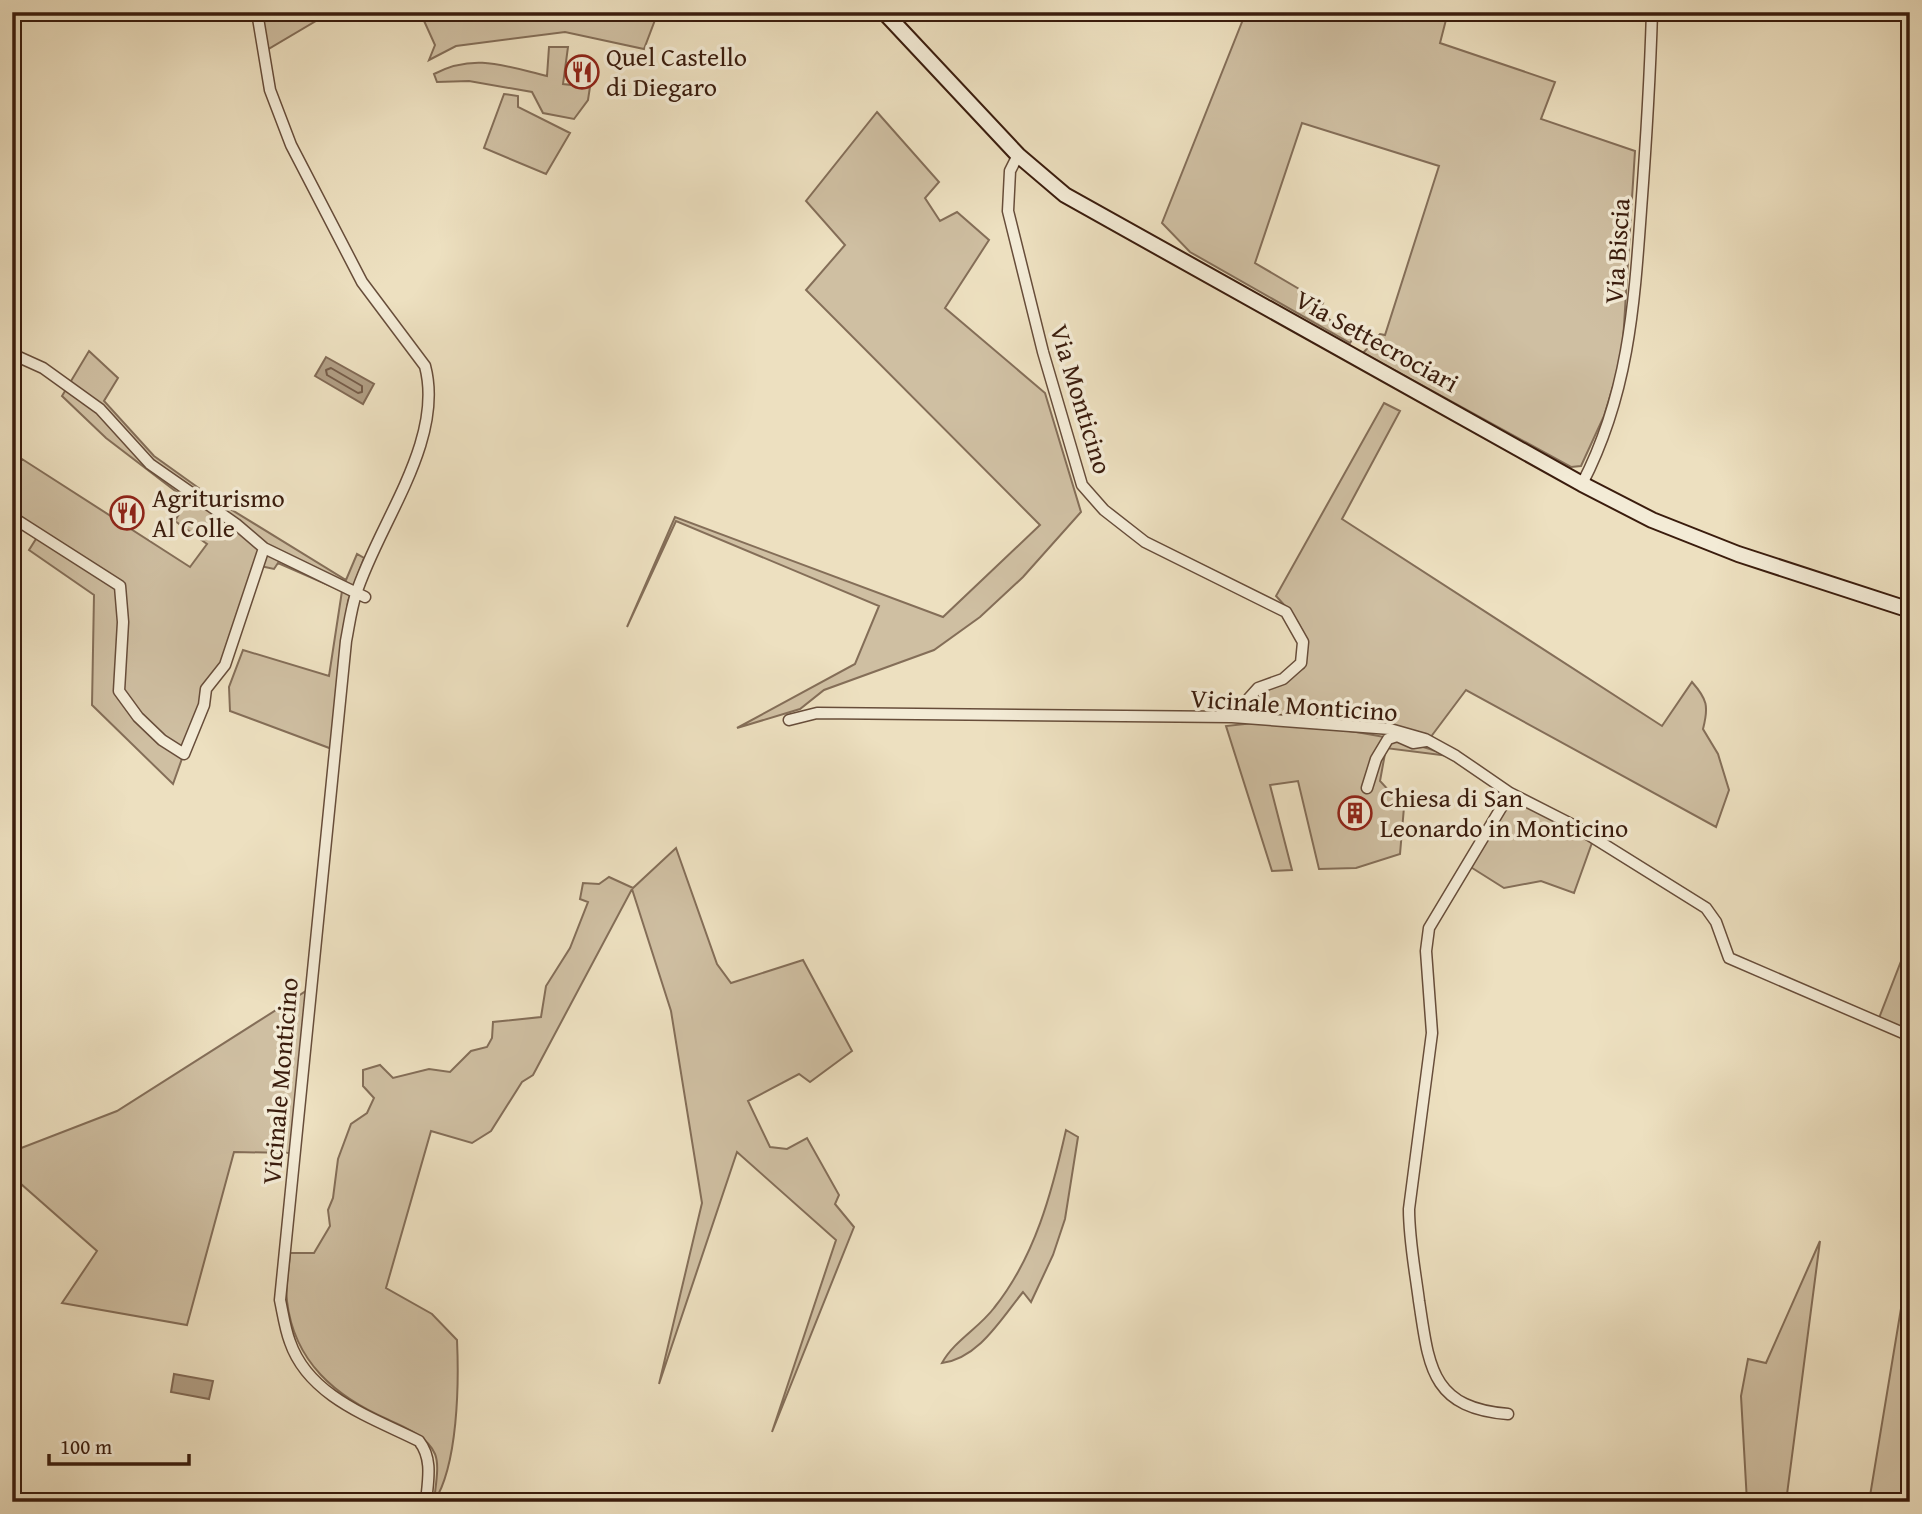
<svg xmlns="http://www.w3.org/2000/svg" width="1922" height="1514" font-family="'Gentium Book Plus',serif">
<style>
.green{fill:#cfbfa2;stroke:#846e58;stroke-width:2}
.water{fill:#b09d83;stroke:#816954;stroke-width:2}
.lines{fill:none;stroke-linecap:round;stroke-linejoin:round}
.shore{stroke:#755c48;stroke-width:2}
.minor-casing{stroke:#674d3a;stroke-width:13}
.secondary-casing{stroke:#3a1c0d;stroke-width:18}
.minor{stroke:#f3ebd6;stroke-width:10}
.secondary{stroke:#f3ebd6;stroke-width:14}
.labels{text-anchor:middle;stroke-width:7;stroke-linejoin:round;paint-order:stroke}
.poi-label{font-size:26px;fill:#3a1c0d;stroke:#f3ebd6;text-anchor:start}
.street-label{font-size:26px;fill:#3a1c0d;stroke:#f3ebd6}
</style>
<rect width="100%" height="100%" fill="#ede0c0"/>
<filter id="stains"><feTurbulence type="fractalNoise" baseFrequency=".00286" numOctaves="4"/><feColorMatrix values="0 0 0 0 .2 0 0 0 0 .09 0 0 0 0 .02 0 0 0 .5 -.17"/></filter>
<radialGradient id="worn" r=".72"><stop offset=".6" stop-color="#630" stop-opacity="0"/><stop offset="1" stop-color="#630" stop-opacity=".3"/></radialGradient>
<path class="green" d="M261 12H331L265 51Z
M420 12H658L644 49 565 32 456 46 429 60 435 45Z
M1246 12H1448L1440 43 1555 82 1541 119 1635 151 1622 357 1604 416 1581 466 1571 467 1363 353 1380 334 1385 335 1439 166 1302 123 1255 263 1323 303 1317 313 1356 334 1350 343 1190 252 1162 223Z
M549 47H568L563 84 590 87 588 100 574 119 543 113 532 92 469 81 437 82 434 74C474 53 505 66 547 76Z
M504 94 518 96V107L570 133 546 174 484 148Z
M877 112 939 182 925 198 940 221 957 212 989 240 945 308 1045 393 1081 512 1023 577 980 617 934 650 824 690 800 709 737 728 855 664 879 606 676 521 627 627 675 517 943 617 1040 525 806 290 845 245 806 201Z
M89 351 118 378 104 401 154 456 214 499 346 580 357 554 364 558 348 601 332 749 230 711 229 687 243 650 329 676 342 591 278 563 274 569 260 566 220 667 203 685 201 705 173 784 92 705 94 595 29 550 41 531 12 512V474L22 459 190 567 207 544 175 521 187 500 106 438 62 396Z
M1384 403 1400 411 1342 519 1662 726 1692 682C1707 699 1709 706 1703 729L1718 754 1729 790 1716 827 1466 690 1430 738 1354 720 1239 715 1259 692 1278 685 1304 668C1309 632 1300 622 1276 596Z
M1254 723C1323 728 1384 730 1449 756L1386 748 1380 781 1404 807 1400 854 1356 868 1319 869 1298 781 1270 785 1292 870 1272 871 1226 726Z
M1507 792 1593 840 1574 893 1541 881 1504 888 1469 866Z
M676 848 717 964 731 983 803 960 852 1051 810 1082 799 1074 748 1101 770 1147 787 1149 807 1138 839 1195 835 1204 854 1227 772 1432 836 1240 737 1152 659 1384 702 1203 671 1011 632 889 533 1075 522 1082 491 1131 472 1143 431 1131 386 1288 432 1314 457 1340C459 1384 458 1465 434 1502 435 1488 440 1466 435 1454 428 1437 405 1427 389 1420 336 1397 294 1362 287 1301 285 1286 289 1269 290 1253H314L330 1226 328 1210 333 1198 338 1159 351 1124 367 1113 374 1098 363 1086V1070L380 1065 393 1078 429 1069 450 1072 471 1051 487 1047 492 1038 493 1022 541 1017 546 986 570 948 588 902 580 899 583 883 599 884 609 877 633 888Z
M1910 938V1031L1879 1018Z
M306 991 291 1153 234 1152 187 1325 62 1303 97 1251 12 1176 16 1150 117 1111Z
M1066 1130 1078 1137 1065 1219 1053 1255 1031 1302 1023 1292C1001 1319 979 1358 942 1363 954 1341 979 1328 994 1308 1035 1257 1052 1192 1066 1130Z
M1820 1241 1786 1502H1747L1741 1396 1748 1359 1766 1363Z
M1910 1254V1502H1869Z"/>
<path class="water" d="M326 357 374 384 363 404 315 376Z
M174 1374 213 1381 209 1399 171 1392Z"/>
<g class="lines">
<path class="shore" d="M331 368 362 386V392L358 393 327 375 326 370Z"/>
<defs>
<path id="minor" d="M257 12 270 90 291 145 362 282 425 366C445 441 378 524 356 594 351 609 349 626 346 641L280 1300C283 1314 285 1329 290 1342 309 1397 371 1417 419 1441 433 1459 428 1480 426 1502
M1018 155 1010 171 1008 211 1043 352 1082 485 1104 510 1145 542 1286 612 1303 642 1301 663 1283 679 1258 688 1232 717
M12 354 43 368 100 409 150 464 236 524 264 548 365 597
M1582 484C1628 395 1634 308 1641 210 1646 144 1650 78 1652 12
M12 517 120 586 123 622 119 691 138 717 162 740 184 754 204 705 206 689 225 665 264 548
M789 720 817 713 1232 717 1390 729 1425 739 1456 756 1510 793 1573 825 1706 908 1716 922 1729 958 1910 1036
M1367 788 1376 759 1388 739 1397 736 1413 743 1426 741
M1508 1414C1430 1408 1429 1365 1419 1301 1415 1270 1409 1240 1409 1209L1432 1033 1426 951 1429 928 1510 793"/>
<path id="secondary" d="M884 12 1018 155 1065 195 1582 484 1652 520 1738 554 1910 610"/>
</defs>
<use href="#minor" class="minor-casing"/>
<use href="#secondary" class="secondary-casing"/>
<use href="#minor" class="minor"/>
<use href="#secondary" class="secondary"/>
</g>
<defs>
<symbol id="restaurant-ring" viewBox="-11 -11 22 22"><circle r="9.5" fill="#f3ebd6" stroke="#8f2418" stroke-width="1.5"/><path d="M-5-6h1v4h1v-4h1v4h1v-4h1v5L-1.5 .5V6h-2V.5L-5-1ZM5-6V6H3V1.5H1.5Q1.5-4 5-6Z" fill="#8f2418"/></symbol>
<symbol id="building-ring" viewBox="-11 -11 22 22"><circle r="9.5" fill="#f3ebd6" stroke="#8f2418" stroke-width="1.5"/><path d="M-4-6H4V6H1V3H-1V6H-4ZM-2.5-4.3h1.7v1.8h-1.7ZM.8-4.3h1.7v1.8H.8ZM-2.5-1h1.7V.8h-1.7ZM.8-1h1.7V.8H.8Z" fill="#8f2418"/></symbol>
</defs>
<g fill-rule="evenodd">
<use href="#restaurant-ring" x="563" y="53" width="38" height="38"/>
<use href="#restaurant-ring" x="108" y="494" width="38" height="38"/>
<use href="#building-ring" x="1336" y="794" width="38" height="38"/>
</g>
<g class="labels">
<g class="poi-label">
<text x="606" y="66">Quel Castello<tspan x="606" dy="30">di Diegaro</tspan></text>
<text x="152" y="507">Agriturismo<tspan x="152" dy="30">Al Colle</tspan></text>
<text x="1380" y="807">Chiesa di San<tspan x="1380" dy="30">Leonardo in Monticino</tspan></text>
</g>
<g class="street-label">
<text transform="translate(1617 251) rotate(-86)" y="9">Via Biscia</text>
<text transform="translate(1377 341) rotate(29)" y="9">Via Settecrociari</text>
<text transform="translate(1081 399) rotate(73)" y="9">Via Monticino</text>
<text transform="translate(1294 705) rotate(4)" y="9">Vicinale Monticino</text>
<text transform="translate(280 1081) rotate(-85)" y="9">Vicinale Monticino</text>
</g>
</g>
<rect width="1922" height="1514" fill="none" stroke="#ede0c0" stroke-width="42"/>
<rect x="14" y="14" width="1894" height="1486" fill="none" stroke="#3a1c0d" stroke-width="3.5"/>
<rect x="21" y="21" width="1880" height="1472" fill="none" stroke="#3a1c0d" stroke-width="2"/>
<path d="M49 1454v10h140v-10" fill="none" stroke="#3a1c0d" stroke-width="3.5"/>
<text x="60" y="1454" font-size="21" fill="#3a1c0d" stroke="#f3ebd6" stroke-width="5" paint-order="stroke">100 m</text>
<rect width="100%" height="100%" filter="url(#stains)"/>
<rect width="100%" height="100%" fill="url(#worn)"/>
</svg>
